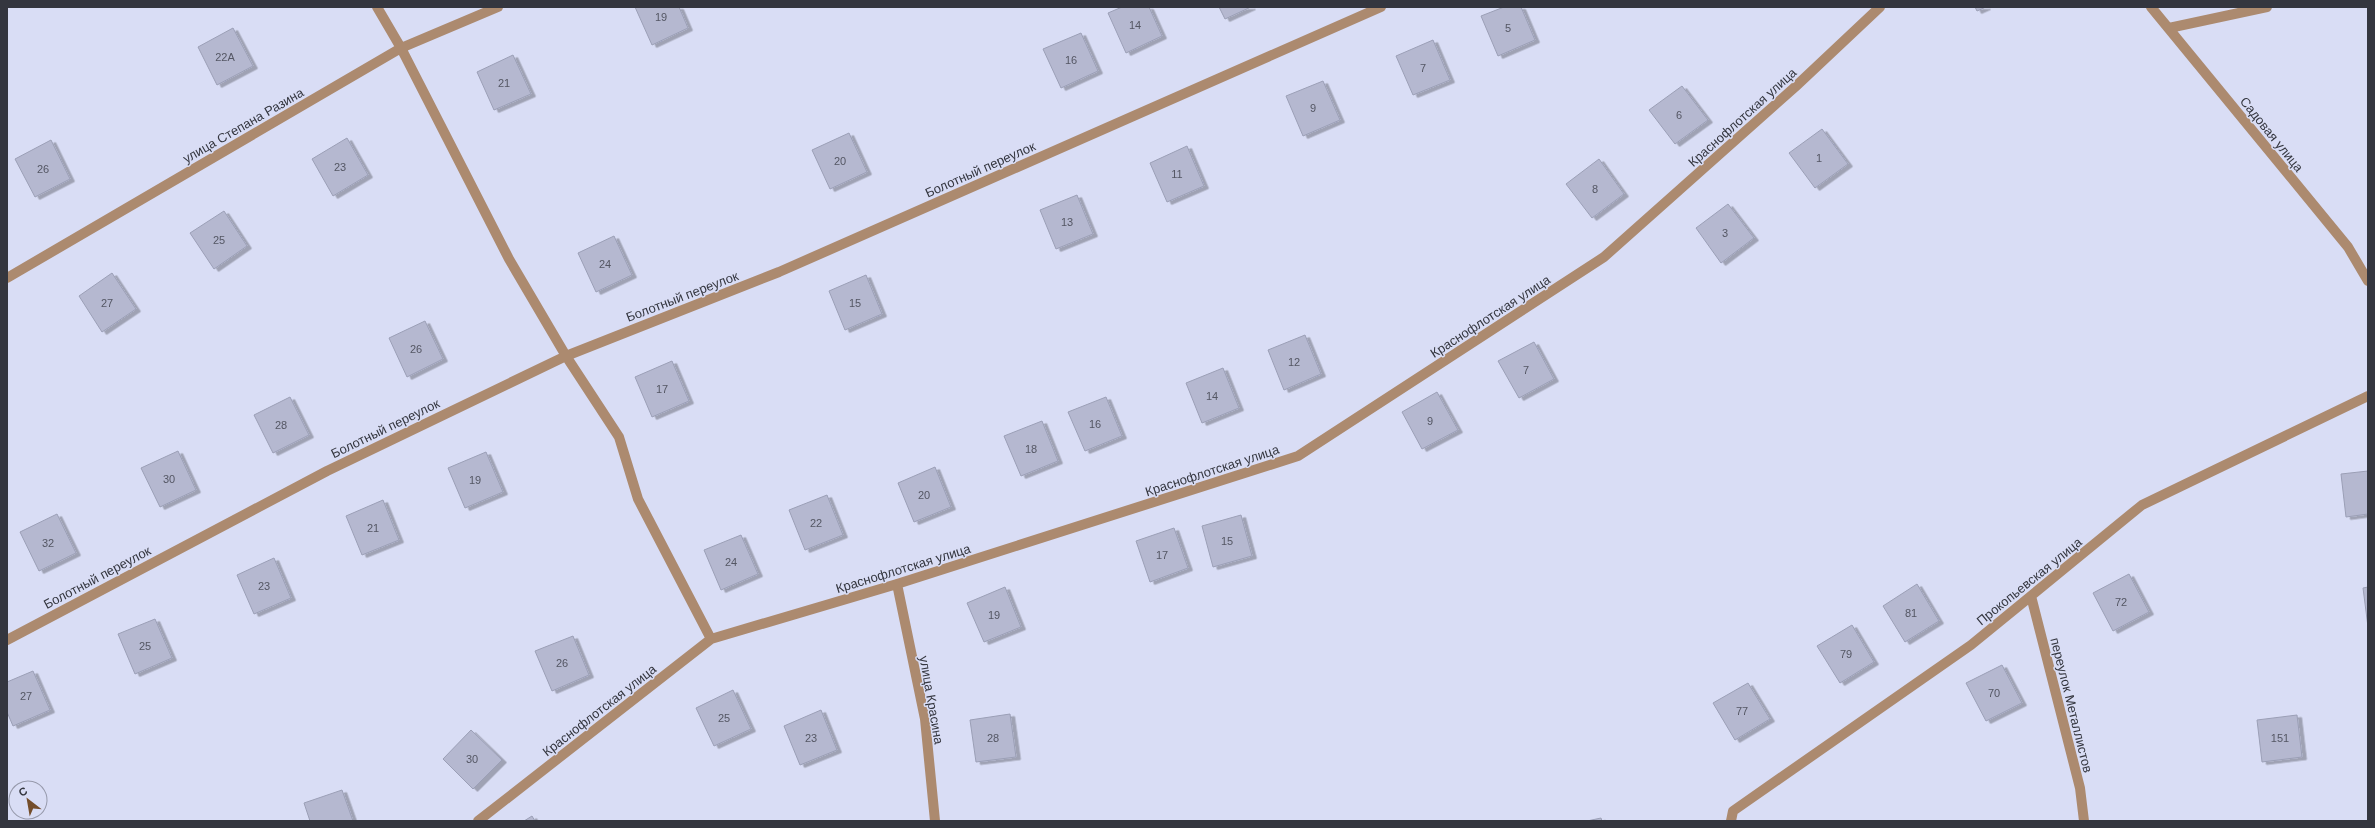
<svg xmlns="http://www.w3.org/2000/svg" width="2375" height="828" font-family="Arial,sans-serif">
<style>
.building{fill:#b5b8d0;stroke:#9b9fb6;filter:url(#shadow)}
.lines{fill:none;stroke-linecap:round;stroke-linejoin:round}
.minor{stroke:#ac8a6f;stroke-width:10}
.labels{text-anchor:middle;stroke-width:3;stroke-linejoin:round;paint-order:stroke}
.number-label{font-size:11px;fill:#545663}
.street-label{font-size:13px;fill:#34363f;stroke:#d9ddf5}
</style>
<defs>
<filter id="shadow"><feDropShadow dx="4.5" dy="2.5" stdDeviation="0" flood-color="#0004"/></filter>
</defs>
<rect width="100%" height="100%" fill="#d9ddf5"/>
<path class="building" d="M635 7H679L688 28 652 45Z
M1122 7H1149L1162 36 1126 53 1108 13Z
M1219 7H1251L1225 19Z
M1504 7H1521L1535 40 1498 56 1481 16Z
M1975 7H1986L1977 11Z
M233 28 253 66 217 85 198 47Z
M1081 33 1098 71 1061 88 1043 49Z
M1433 40 1450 80 1413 95 1396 56Z
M513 55 531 94 494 110 477 72Z
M1323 81 1340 120 1303 136 1286 96Z
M1682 86 1708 120 1675 144 1649 110Z
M1822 129 1848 164 1815 188 1789 153Z
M849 133 867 172 830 189 812 150Z
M347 138 368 175 333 196 312 159Z
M51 140 70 179 35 197 15 159Z
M1187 146 1204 186 1167 202 1150 163Z
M1599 159 1624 194 1592 218 1566 184Z
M1077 195 1093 234 1056 249 1040 210Z
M1728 204 1754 238 1721 263 1696 228Z
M224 211 247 246 214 269 190 233Z
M614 236 632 275 596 292 578 253Z
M112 273 136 309 102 332 79 296Z
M866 275 882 314 845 330 829 291Z
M425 321 443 359 407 377 389 338Z
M1305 335 1321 374 1284 390 1268 350Z
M1534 342 1554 379 1519 398 1498 361Z
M672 361 689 401 652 417 635 377Z
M1223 368 1239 408 1202 423 1186 383Z
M1437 392 1458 430 1422 449 1402 412Z
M290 397 309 435 273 453 254 415Z
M1106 397 1122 436 1085 451 1068 412Z
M1042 421 1058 461 1021 476 1004 436Z
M178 451 196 490 160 507 141 468Z
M486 452 503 492 465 508 448 468Z
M935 467 951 507 914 522 898 483Z
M2368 471V514L2346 517 2341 474Z
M827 495 843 535 805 550 789 510Z
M383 500 399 540 362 555 346 516Z
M57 514 76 553 39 571 20 532Z
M1241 515 1252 556 1213 567 1202 526Z
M1174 528 1188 568 1150 582 1136 541Z
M741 535 758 574 721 590 704 550Z
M274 558 291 598 254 614 237 575Z
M2129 574 2149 612 2113 631 2093 593Z
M1917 584 1939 621 1905 642 1883 606Z
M1005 587 1021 627 984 642 967 603Z
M2368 587V627L2363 588Z
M155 619 172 658 135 674 118 634Z
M1852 625 1874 662 1840 683 1817 646Z
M573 636 589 675 552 691 535 651Z
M2002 665 2022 703 1986 721 1966 683Z
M33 671 50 710 13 726 7 712V682Z
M1748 683 1770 719 1735 740 1713 703Z
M733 690 751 729 714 746 696 708Z
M821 710 837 750 800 765 784 726Z
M1010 714 1016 757 976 762 970 720Z
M2297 715 2302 757 2262 762 2257 720Z
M471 730 502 760 473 789 443 759Z
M342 790 353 821H310L304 803Z
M532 816 535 821H524Z
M1601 818 1602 821H1587Z"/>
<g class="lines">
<path class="minor" d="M377 7 401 48 509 259 566 356 619 437 638 499 711 639
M2151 7 2348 247 2368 281
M2169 28 2267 7
M7 278 401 48 498 7
M897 584 925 719 935 821
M2031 596 2080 788 2084 821
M7 640 327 471 566 356 779 272 1381 7
M478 821 711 639 897 584 1298 456 1604 257 1795 87 1880 7
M1731 821 1733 811 1971 645 2142 505 2368 396"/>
</g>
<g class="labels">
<g class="number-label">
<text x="661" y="21">19</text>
<text x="1135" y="29">14</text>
<text x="1508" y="32">5</text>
<text x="225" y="61">22А</text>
<text x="1071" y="64">16</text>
<text x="1423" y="72">7</text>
<text x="504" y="87">21</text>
<text x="1313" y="112">9</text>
<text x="1679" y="119">6</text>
<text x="1819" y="162">1</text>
<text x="840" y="165">20</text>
<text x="340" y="171">23</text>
<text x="43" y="173">26</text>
<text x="1177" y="178">11</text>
<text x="1595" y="193">8</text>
<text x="1067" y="226">13</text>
<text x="1725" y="237">3</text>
<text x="219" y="244">25</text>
<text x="605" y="268">24</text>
<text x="107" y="307">27</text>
<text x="855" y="307">15</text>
<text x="416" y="353">26</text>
<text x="1294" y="366">12</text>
<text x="1526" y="374">7</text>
<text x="662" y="393">17</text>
<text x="1212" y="400">14</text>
<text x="1430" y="425">9</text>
<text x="1095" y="428">16</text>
<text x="281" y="429">28</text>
<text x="1031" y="453">18</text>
<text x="169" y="483">30</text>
<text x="475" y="484">19</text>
<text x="924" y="499">20</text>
<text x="816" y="527">22</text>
<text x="373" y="532">21</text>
<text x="1227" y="545">15</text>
<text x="48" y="547">32</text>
<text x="1162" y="559">17</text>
<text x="731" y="566">24</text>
<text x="264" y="590">23</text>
<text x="2121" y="606">72</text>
<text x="1911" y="617">81</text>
<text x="994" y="619">19</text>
<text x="145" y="650">25</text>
<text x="1846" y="658">79</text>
<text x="562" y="667">26</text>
<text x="1994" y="697">70</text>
<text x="26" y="700">27</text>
<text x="1742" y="715">77</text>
<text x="724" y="722">25</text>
<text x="811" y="742">23</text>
<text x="993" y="742">28</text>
<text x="2280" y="742">151</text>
<text x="472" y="763">30</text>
</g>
<g class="street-label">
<text transform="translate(1742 117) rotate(-42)" y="5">Краснофлотская улица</text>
<text transform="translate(243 125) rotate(-30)" y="5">улица Степана Разина</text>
<text transform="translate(2272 134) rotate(51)" y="5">Садовая улица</text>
<text transform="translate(980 169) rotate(-24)" y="5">Болотный переулок</text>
<text transform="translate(682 296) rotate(-21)" y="5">Болотный переулок</text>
<text transform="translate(1490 316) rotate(-33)" y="5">Краснофлотская улица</text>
<text transform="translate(385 428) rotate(-26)" y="5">Болотный переулок</text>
<text transform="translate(1212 470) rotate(-18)" y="5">Краснофлотская улица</text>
<text transform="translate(903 568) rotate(-17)" y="5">Краснофлотская улица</text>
<text transform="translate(97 577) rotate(-28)" y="5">Болотный переулок</text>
<text transform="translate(2029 581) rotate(-39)" y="5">Прокопьевская улица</text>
<text transform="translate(932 700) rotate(80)" y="5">улица Красина</text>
<text transform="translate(2072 705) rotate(76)" y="5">переулок Металлистов</text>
<text transform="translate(599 710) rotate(-38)" y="5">Краснофлотская улица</text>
</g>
</g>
<rect width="2375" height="828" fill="none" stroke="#34363f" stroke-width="16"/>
<g transform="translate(28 800) rotate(329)"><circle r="19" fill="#d9ddf5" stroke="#979aac"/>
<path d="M0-3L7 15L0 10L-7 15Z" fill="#744d2b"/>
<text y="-6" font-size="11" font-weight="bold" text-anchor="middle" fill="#34363f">С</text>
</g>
</svg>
